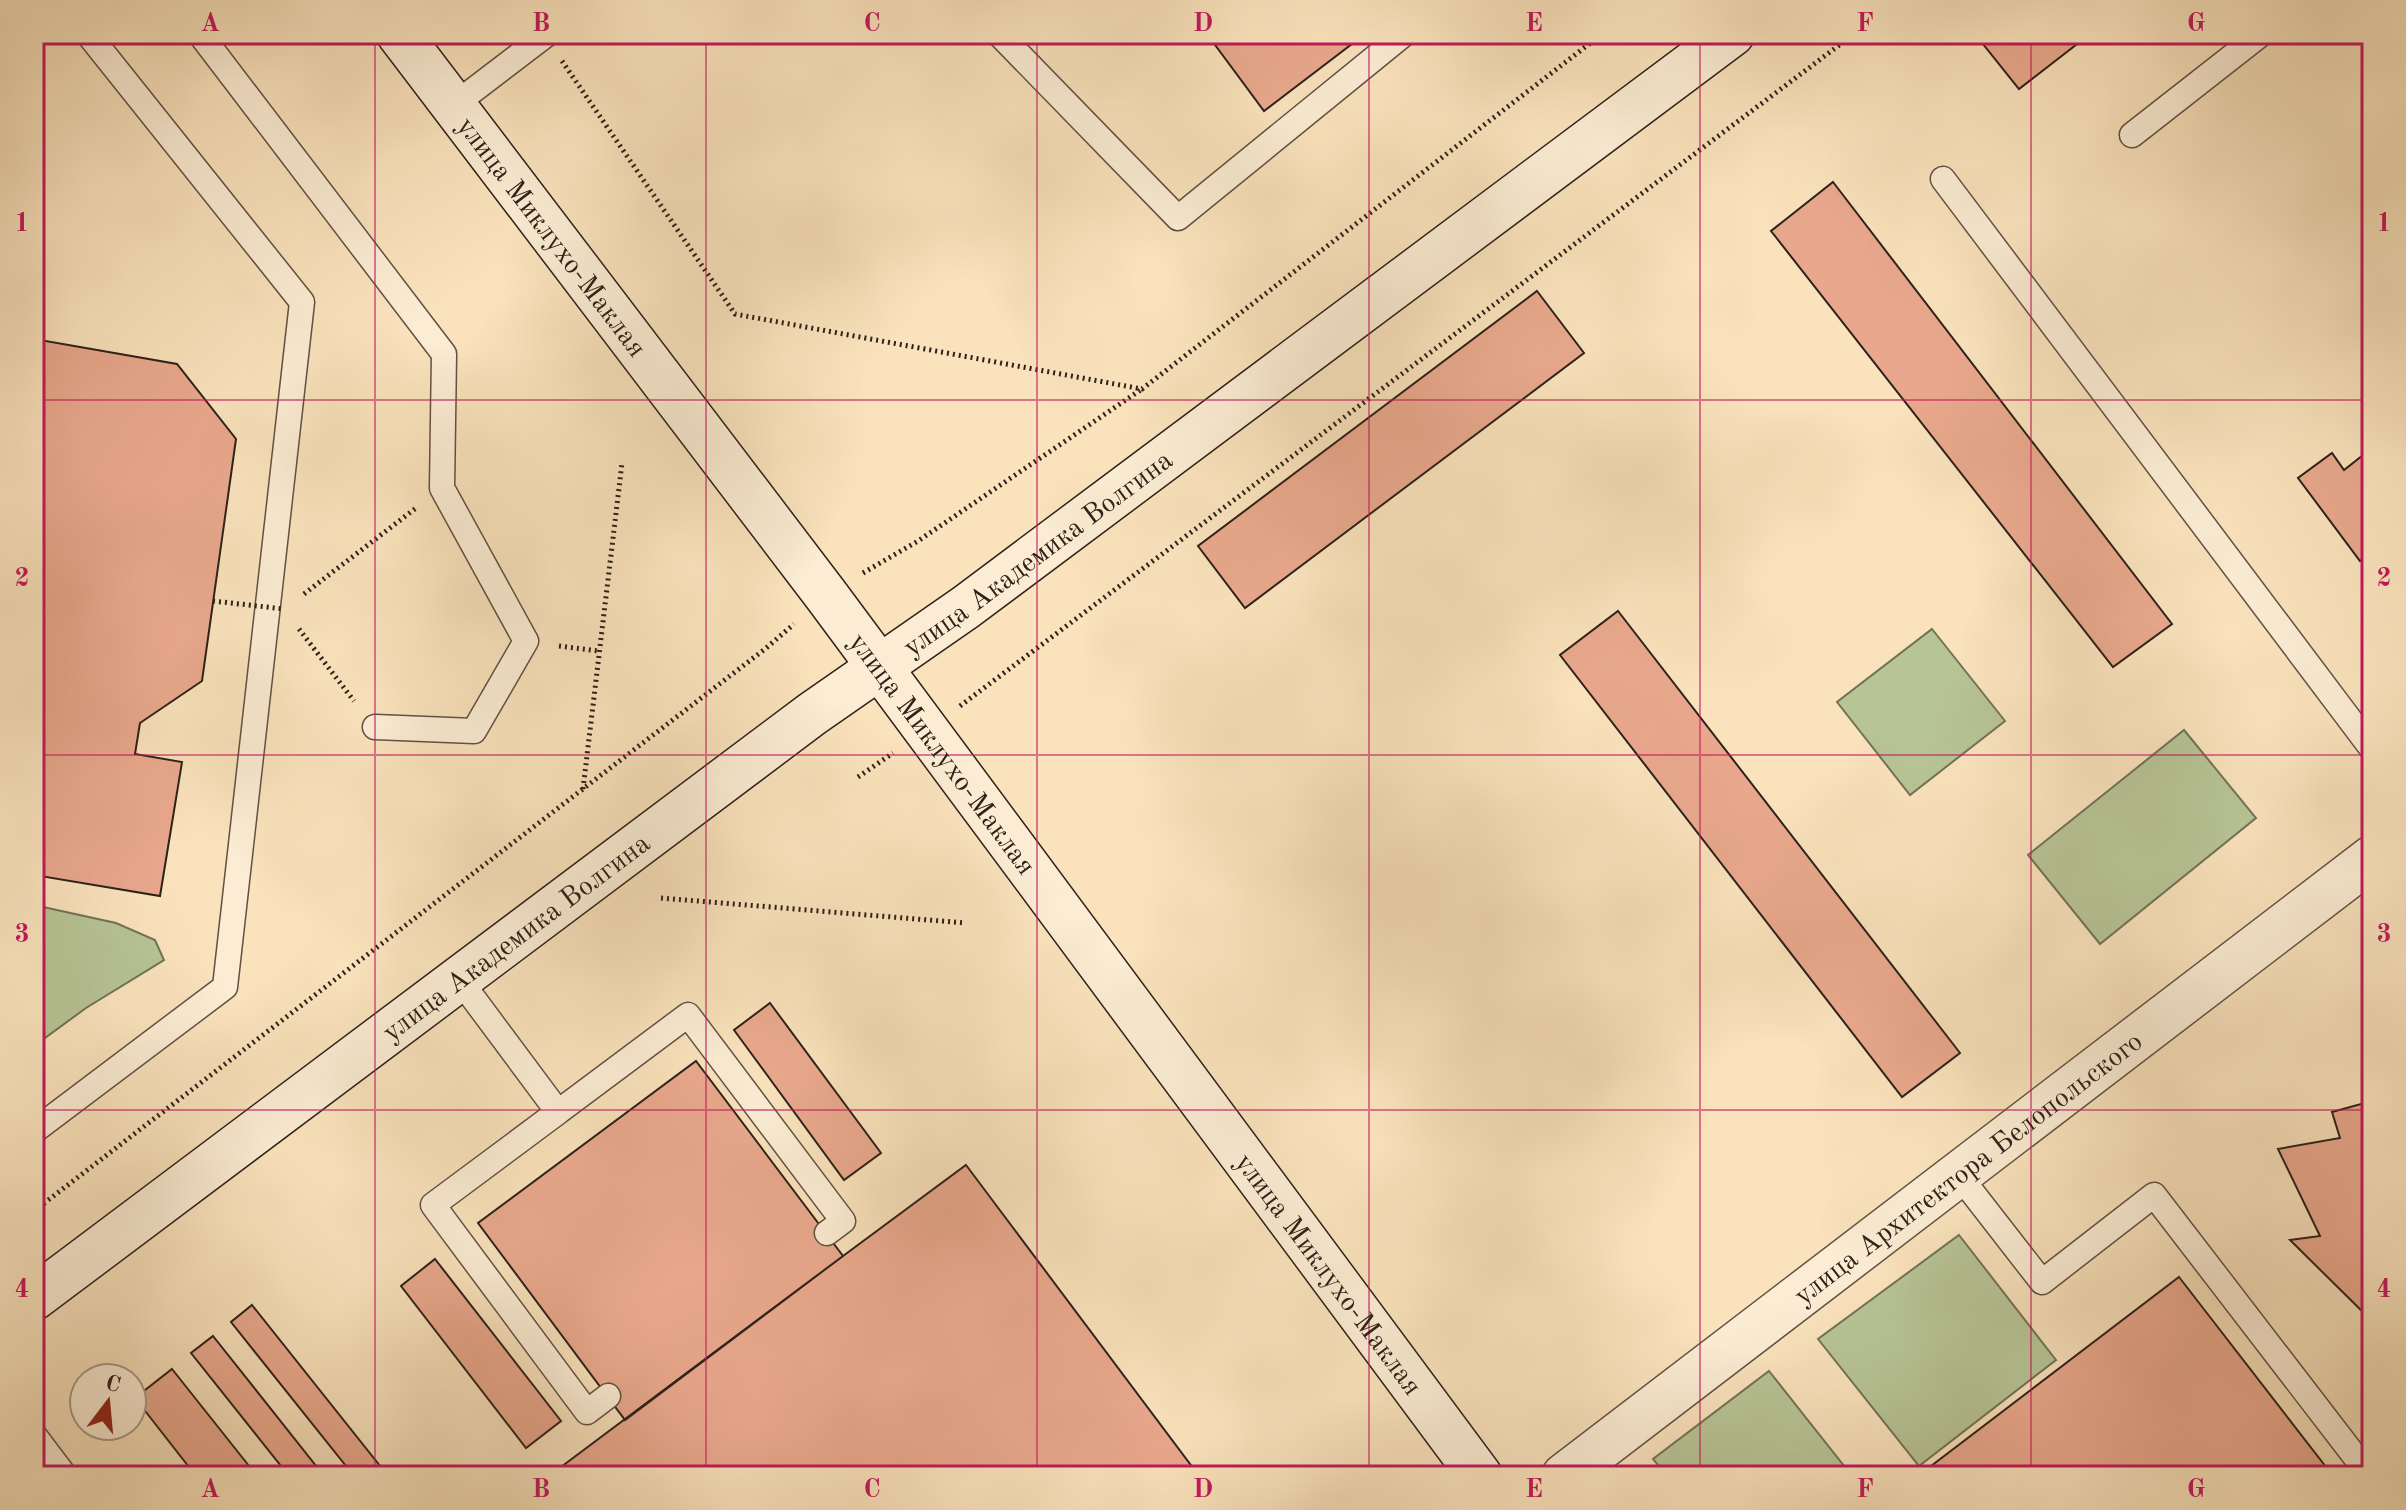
<svg xmlns="http://www.w3.org/2000/svg" width="2406" height="1510" font-family="'Old Standard TT',serif">
<style>
.green{fill:#b7c496;stroke:#727258;stroke-width:2}
.building{fill:#e9a88d;stroke:#2d2119;stroke-width:2}
.lines{fill:none;stroke-linecap:round;stroke-linejoin:round}
.lane-casing{stroke:#605142;stroke-width:27}
.street-casing{stroke:#605142;stroke-width:47}
.secondary-casing{stroke:#2d2119;stroke-width:47}
.path{stroke:#2d2119;stroke-width:5;stroke-dasharray:2 4;stroke-linecap:butt}
.lane{stroke:#fbecd3;stroke-width:24}
.street{stroke:#fbecd3;stroke-width:44}
.secondary{stroke:#fbecd3;stroke-width:44}
.path-bridge{stroke:#2d2119;stroke-width:5;stroke-dasharray:2 4;stroke-linecap:butt}
.grid{fill:none;stroke:#c2185b;stroke-width:2;stroke-opacity:0.55}
.labels{text-anchor:middle;stroke-width:6;stroke-linejoin:round;paint-order:stroke}
.street-label{font-size:28px;fill:#2d2119;stroke:#fbecd3}
.neatline{fill:none;stroke:#c2185b;stroke-width:3}
.grid-label{font-size:26px;text-anchor:middle;font-weight:bold;fill:#c2185b}
</style>
<rect width="100%" height="100%" fill="#f9e2bc"/>
<filter id="stains"><feTurbulence type="fractalNoise" baseFrequency=".0025" numOctaves="4"/><feColorMatrix values="0 0 0 0 .2 0 0 0 0 .09 0 0 0 0 .02 0 0 0 .5 -.17"/></filter>
<radialGradient id="worn" r=".72"><stop offset=".6" stop-color="#630" stop-opacity="0"/><stop offset="1" stop-color="#630" stop-opacity=".3"/></radialGradient>
<path class="green" d="M1932 629 2005 721 1910 795 1837 702Z
M2184 730 2256 818 2100 944 2028 855Z
M34 905 116 923 155 940 164 960 86 1008 34 1046Z
M1959 1235 2056 1360 1919 1466 1818 1339Z
M1769 1371 1852 1476H1667L1653 1459Z"/>
<path class="building" d="M1207 34H1365L1264 111Z
M1975 34H2090L2019 89Z
M1833 182 2172 624 2113 667 1771 231Z
M1537 291 1584 353 1245 608 1198 546Z
M34 330 36 331 34 339 177 364 236 439 202 681 140 723 135 754 182 762 160 896 34 875Z
M2372 448V552L2360 561 2298 478 2332 453 2344 470Z
M1618 611 1960 1053 1902 1097 1560 655Z
M770 1003 881 1153 844 1180 734 1030Z
M696 1061 843 1256 625 1420 478 1223Z
M2372 1101V1321L2290 1240 2320 1236 2278 1149 2340 1138 2332 1112Z
M966 1165 1199 1476H549L843 1256Z
M435 1259 561 1421 526 1448 401 1286Z
M2179 1277 2333 1476H1918Z
M252 1305 388 1476H354L231 1322Z
M213 1336 324 1476H289L191 1353Z
M172 1369 257 1476H196L135 1398Z"/>
<g class="lines">
<defs>
<path id="lane" d="M200 34 444 354 442 488 526 641 474 731 375 727
M999 34 1178 218 1404 34
M454 105 547 34
M2132 135 2261 34
M1943 179 2372 749
M459 979 558 1112 433 1205 587 1412 608 1396
M558 1112 688 1015 843 1221 827 1233
M34 1131 225 987 302 302 88 34
M1958 1174 2042 1282 2154 1195 2370 1476
M34 1435 65 1476"/>
<g id="street">
<path id="s1" d="M1564 1476 2372 858"/>
</g>
<g id="secondary">
<path id="s2" d="M399 34 826 595 1480 1476"/>
<path id="s3" d="M34 1298 812 714 966 607 1732 34"/>
</g>
</defs>
<use href="#lane" class="lane-casing"/>
<use href="#street" class="street-casing"/>
<use href="#secondary" class="secondary-casing"/>
<path class="path" d="M562 61 735 314 1142 389 1602 34
M863 573 918 541 1142 389
M304 594 416 508
M299 629 354 701
M559 646 599 651
M960 706 1854 34
M858 777 893 753
M583 789 622 463
M661 898 965 923
M34 1211 765 649 794 624"/>
<use href="#lane" class="lane"/>
<use href="#street" class="street"/>
<use href="#secondary" class="secondary"/>
<path class="path-bridge" d="M213 601 284 609"/>
</g>
<path class="grid" d="M375 34V1476M706 34V1476M1037 34V1476M1369 34V1476M1700 34V1476M2031 34V1476M34 400H2372M34 755H2372M34 1110H2372"/>
<g class="labels">
<g class="street-label">
<text dy="10" stroke="none"><textPath href="#s2" startOffset="254">улица Миклухо-Маклая</textPath></text>
<text dy="10" stroke="none"><textPath href="#s3" startOffset="1250">улица Академика Волгина</textPath></text>
<text dy="10" stroke="none"><textPath href="#s2" startOffset="902">улица Миклухо-Маклая</textPath></text>
<text dy="10" stroke="none"><textPath href="#s3" startOffset="602">улица Академика Волгина</textPath></text>
<text dy="10" stroke="none"><textPath href="#s1" startOffset="508">улица Архитектора Белопольского</textPath></text>
<text dy="10" stroke="none"><textPath href="#s2" startOffset="1550">улица Миклухо-Маклая</textPath></text>
</g>
</g>
<rect width="2406" height="1510" fill="none" stroke="#f9e2bc" stroke-width="88"/>
<g transform="translate(108 1402) rotate(16)"><circle r="38" fill="#fbecd3" stroke="#a99b89" stroke-width="2"/>
<path d="M0-6L14 30L0 20L-14 30Z" fill="#8f2418"/>
<text y="-12" font-size="22" font-weight="bold" text-anchor="middle" fill="#2d2119">С</text>
</g>
<rect x="44" y="44" width="2318" height="1422" class="neatline"/>
<g class="grid-label">
<text x="210" y="31">A</text>
<text x="541" y="31">B</text>
<text x="872" y="31">C</text>
<text x="1203" y="31">D</text>
<text x="1534" y="31">E</text>
<text x="1865" y="31">F</text>
<text x="2196" y="31">G</text>
<text x="22" y="231">1</text>
<text x="2384" y="231">1</text>
<text x="22" y="586">2</text>
<text x="2384" y="586">2</text>
<text x="22" y="942">3</text>
<text x="2384" y="942">3</text>
<text x="22" y="1297">4</text>
<text x="2384" y="1297">4</text>
<text x="210" y="1497">A</text>
<text x="541" y="1497">B</text>
<text x="872" y="1497">C</text>
<text x="1203" y="1497">D</text>
<text x="1534" y="1497">E</text>
<text x="1865" y="1497">F</text>
<text x="2196" y="1497">G</text>
</g>
<rect width="100%" height="100%" filter="url(#stains)"/>
<rect width="100%" height="100%" fill="url(#worn)"/>
</svg>
